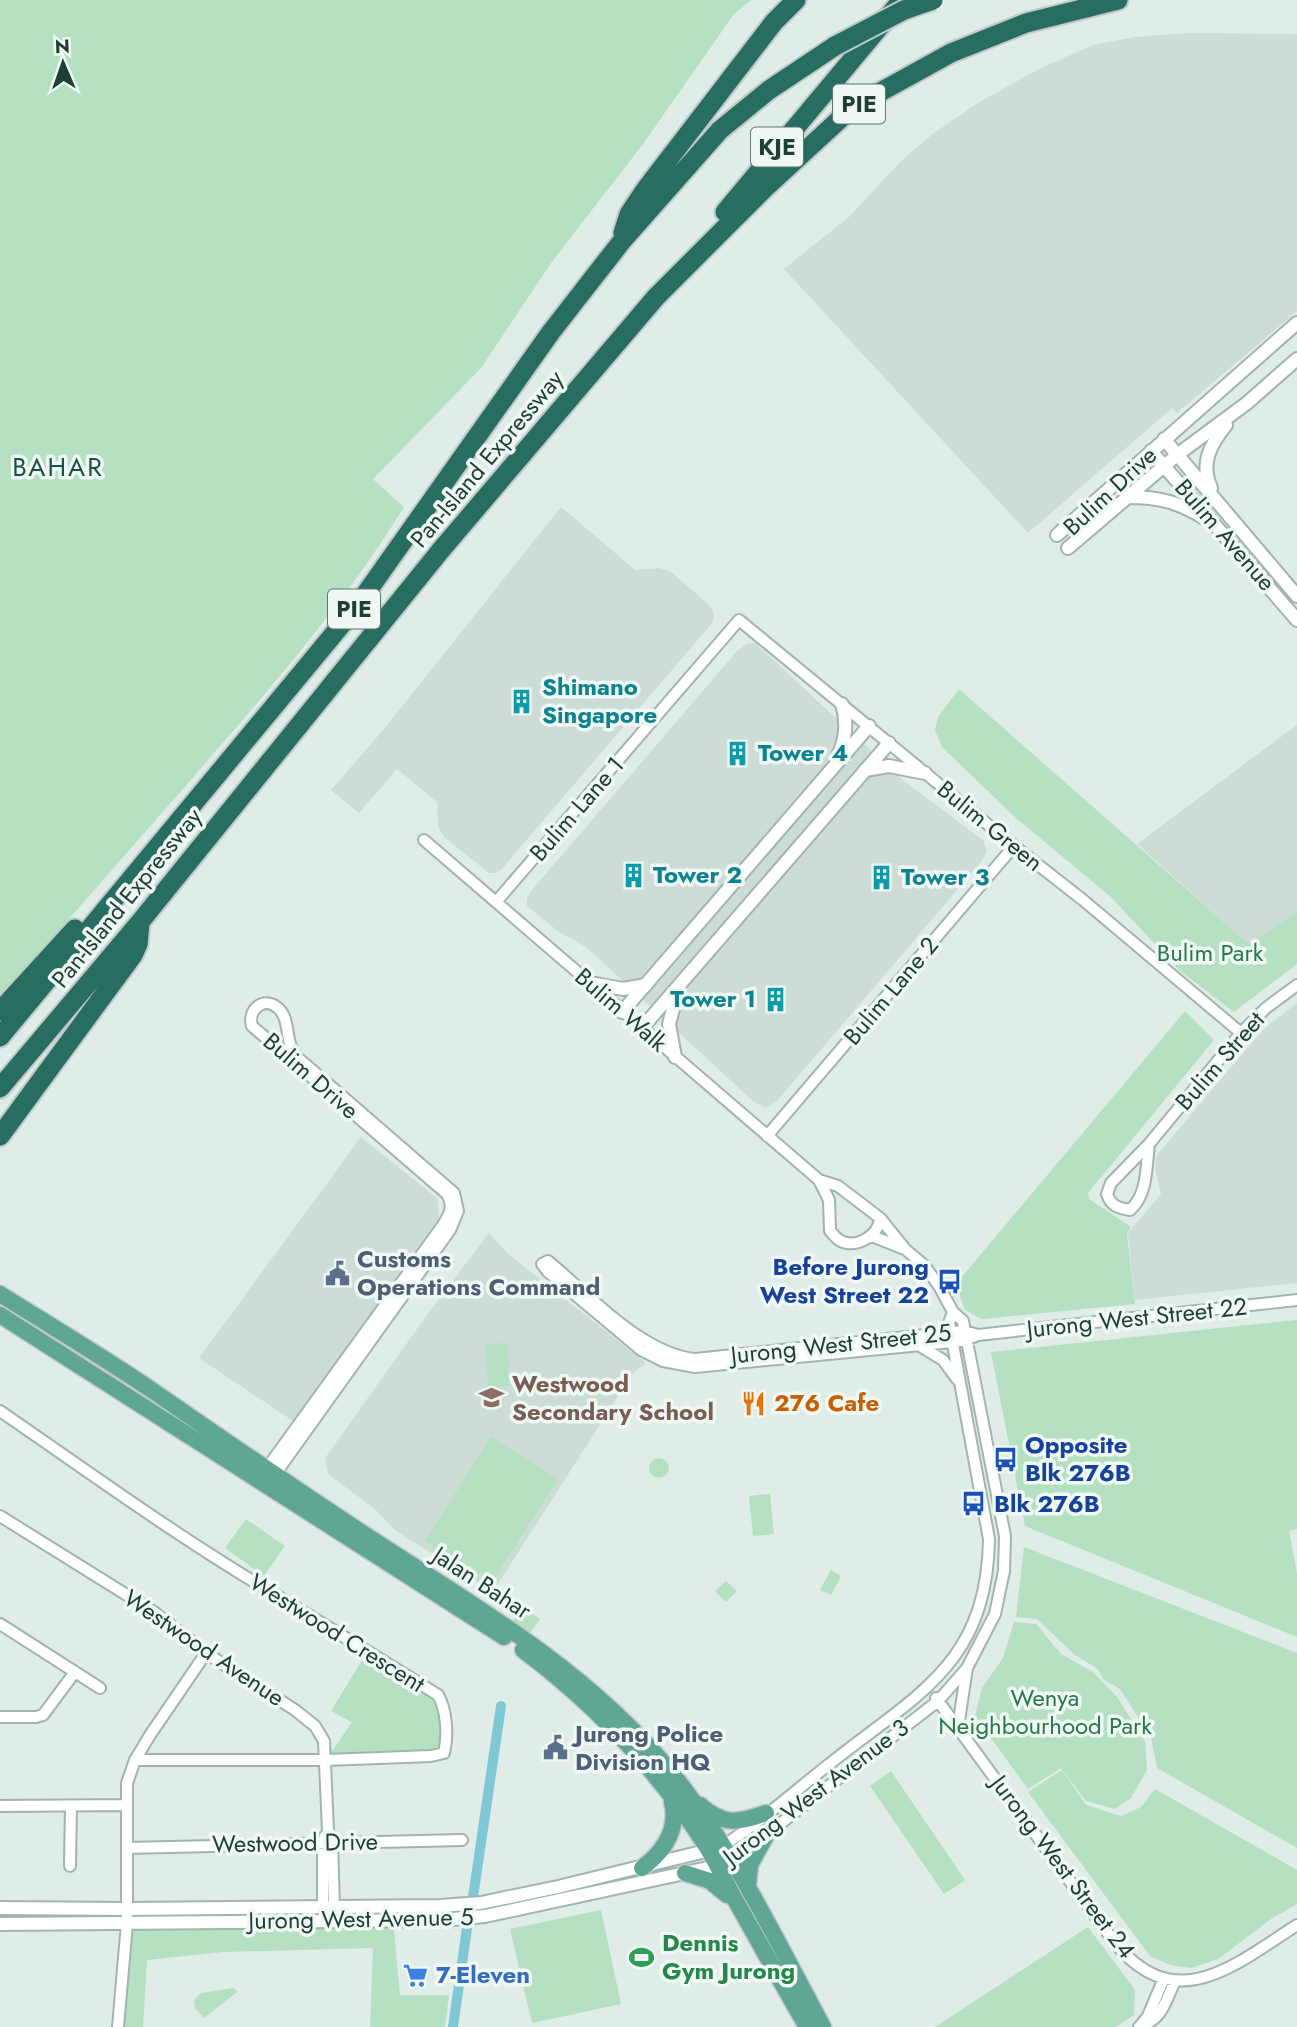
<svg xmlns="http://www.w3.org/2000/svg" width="1297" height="2027" font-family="Jost,sans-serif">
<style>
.built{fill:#cddcd6}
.green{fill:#b5e0c2}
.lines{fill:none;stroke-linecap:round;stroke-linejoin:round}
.canal{stroke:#81c8d7;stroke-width:10}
.minor-casing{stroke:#a1b4ae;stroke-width:14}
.tertiary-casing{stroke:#a1b4ae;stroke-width:16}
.primary-casing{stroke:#c0c9c7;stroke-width:19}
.motorway-casing{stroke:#c0c9c7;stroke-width:23}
.minor{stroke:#fff;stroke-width:10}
.tertiary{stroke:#fff;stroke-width:12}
.primary{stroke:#5fa695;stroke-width:16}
.motorway{stroke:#276d60;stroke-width:19}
.motorway-bridge-casing{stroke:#c0c9c7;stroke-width:23;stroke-linecap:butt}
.motorway-bridge{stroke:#276d60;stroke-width:19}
.labels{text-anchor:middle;stroke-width:7;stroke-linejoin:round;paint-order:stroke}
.shield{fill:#f0f8f4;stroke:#5d766f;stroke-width:2}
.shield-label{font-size:23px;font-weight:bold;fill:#1e3e36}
.street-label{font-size:24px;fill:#1e3e36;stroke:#f0f8f4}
.culture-label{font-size:24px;font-weight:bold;fill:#0d838f;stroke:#f0f8f4;text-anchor:start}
.park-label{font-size:24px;fill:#247947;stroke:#f0f8f4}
.service-label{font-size:24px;font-weight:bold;fill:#4e5e75;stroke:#f0f8f4;text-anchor:start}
.transit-label{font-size:24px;font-weight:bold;fill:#164399;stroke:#f0f8f4;text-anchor:start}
.education-label{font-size:24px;font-weight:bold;fill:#785e54;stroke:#f0f8f4;text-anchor:start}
.food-label{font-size:24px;font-weight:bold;fill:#c56008;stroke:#f0f8f4;text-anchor:start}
.leisure-label{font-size:24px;font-weight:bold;fill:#27864d;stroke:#f0f8f4;text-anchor:start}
.shop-label{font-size:24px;font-weight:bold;fill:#366cbe;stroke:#f0f8f4;text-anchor:start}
.neighbourhood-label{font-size:26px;letter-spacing:2px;fill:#185245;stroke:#f0f8f4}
</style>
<rect width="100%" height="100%" fill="#dfece7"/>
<path class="built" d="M1188 33 1297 34V311L1177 413 1172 408 1028 533 784 269 850 216 901 161 934 133 981 101 1039 69 1093 45 1135 37Z
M561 507 635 570 659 568 670 571 709 605 714 614 713 622 501 870 496 873H489L444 837 438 826 437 802 397 769 359 813 331 790 384 729Z
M748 643H755L904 781 983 840 987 851 981 862 777 1101 765 1108 753 1101 586 947 559 932 527 906V899L532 890 737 651Z
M1297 725V911L1250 945 1137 844Z
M1297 1003V1283L1135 1300 1128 1233 1161 1194 1155 1167 1157 1155 1248 1047 1264 1029Z
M361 1137 438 1199 439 1221 293 1421 199 1358Z
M489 1233 508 1254 646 1363 633 1373 496 1587 492 1591 395 1530 375 1509 328 1474 325 1458 427 1315Z"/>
<path class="green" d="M0 0H751L734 14 643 144 551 263 481 368 373 479 404 507C341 609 261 699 182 790 122 858 62 928 0 996Z
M959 689 1250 945 1297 911V964L1234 1012 1179 970 1111 897 1016 818 942 747 935 730 938 717Z
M1185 1011 1214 1040 1088 1193 1089 1199 1131 1227 1127 1234 1135 1304 982 1319 965 1310 956 1284Z
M1297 1320V1529L1289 1531 1297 1573V1637L1025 1526 991 1352Z
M508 1343 509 1386 488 1387 486 1344Z
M491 1437 558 1479 492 1582 425 1541Z
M649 1468a10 10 0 1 1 20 0a10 10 0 1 1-20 0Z
M770 1494 774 1534 753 1536 749 1496Z
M246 1519 285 1546 264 1576 225 1548Z
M1024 1547 1297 1653V1848L1157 1768 1151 1737 1120 1689 1103 1679 1098 1669 1075 1655 1037 1619 1016 1617Z
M831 1570 841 1576 831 1595 820 1590Z
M726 1581 737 1591 726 1602 715 1591Z
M522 1607 540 1619 528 1636 510 1625Z
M1014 1622 1036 1624 1061 1654 1093 1672 1117 1697 1145 1741 1147 1770 1131 1798 1115 1809 1086 1801 1061 1768 1028 1789 975 1716 982 1688 1003 1658Z
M367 1652 436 1694 440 1705 444 1753 326 1760 352 1722 331 1711Z
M1062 1770 1086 1805 1121 1816 1141 1807 1155 1789 1297 1870V1904L1271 1919 1218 1959 1191 1968 1170 1965 1150 1956 1028 1792Z
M891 1771 965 1880 944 1894 870 1786Z
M601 1910 621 2004 532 2023 510 1929Z
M393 1921 400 1995H449L445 2027H370L373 1948 223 1952 147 1960 143 2027H120L127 1923Z
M1088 1927 1135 1990 1134 2015 1116 2027H935Z
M234 1988 237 1992 204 2018 195 2008 194 2000 201 1993Z"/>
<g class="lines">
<path class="canal" d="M472 1904 501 1706
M453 2027 468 1921"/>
<defs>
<path id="minor" d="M424 840 819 1180 838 1186 880 1218 905 1249 924 1265 939 1286 953 1312 963 1321 1005 1536 1004 1571 995 1614 967 1668 938 1701 767 1834 730 1858
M496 902 739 620 1014 846 1083 900 1241 1033
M767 1136 1014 846
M1149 1144C1146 1167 1148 1194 1130 1210 1118 1208 1111 1206 1107 1194L1111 1183 1149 1144 1241 1033 1266 1008 1297 985
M819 1180 829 1200 830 1231C833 1234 835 1237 839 1240 855 1250 879 1236 880 1218
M872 1236 902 1248
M978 1335 964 1331 695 1359C642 1354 588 1294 548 1261L542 1264 548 1272 641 1350 663 1361 695 1367 952 1342 966 1340 978 1335 1297 1300
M920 1346 943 1360 957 1379
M0 1411C86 1470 171 1532 261 1586 320 1622 379 1658 438 1695 447 1710 448 1737 444 1753L431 1756 326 1760H135
M267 1468 443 1225C450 1214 454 1206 447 1194L252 1026C247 1009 265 995 279 1009 291 1021 284 1042 297 1057L454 1193 458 1211 450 1230 276 1473
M0 1516 154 1612 206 1653 295 1710 315 1726 324 1741 328 1830 332 1842 334 1907
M0 1624 100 1688
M936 1698 1115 1943C1176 2018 1236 1964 1297 1925
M0 1717H36L43 1715 75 1672
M958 1727 967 1668
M0 1806 127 1805
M722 1846C759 1824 797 1789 832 1762 919 1693 987 1663 989 1539L949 1323 953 1312
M127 1848 462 1840
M70 1866 71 1806
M323 1907V1842L325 1836
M1140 2026 1148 2016 1164 1978
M118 2027 127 1923V1783L135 1760 150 1735 206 1653
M1139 2027C1163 2019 1165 2002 1175 1981"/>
<path id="tertiary" d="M1164 439 1297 596
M1151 451 1297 620
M1211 488C1200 463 1210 445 1226 425
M1129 497C1158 497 1179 502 1204 518
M1057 535 1297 323
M1068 548 1177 455 1247 403 1297 359
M838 756C846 739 848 723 842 704
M865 770 889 766 925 773
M590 983 623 989 646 985
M622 1012 869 726
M642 1028 889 743
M675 1057 669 1024 677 994
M0 1908 127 1909 440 1906 481 1903 558 1887 718 1848
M0 1924 443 1920 485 1916 708 1868 724 1861"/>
<path id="primary" d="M0 1294C51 1326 103 1357 153 1391 224 1440 295 1489 367 1536 474 1606 582 1667 666 1766 731 1844 775 1938 823 2027
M0 1315 504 1637
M523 1650C596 1705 659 1771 708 1849 717 1864 725 1881 733 1896 758 1940 782 1984 807 2027
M700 1805C724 1826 738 1823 766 1813
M642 1868C663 1852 679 1830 672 1802
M685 1873 710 1881 727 1895
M748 1886 750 1865 767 1834"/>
<path id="motorway" d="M725 212 902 0
M623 233 629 214 645 190 774 22 796 0
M0 1011 75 929
M0 1037 357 606 551 332 622 241 720 130 769 90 835 46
M0 1088 140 922 441 550 656 297 765 188 853 107 951 53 1026 23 1118 0
M0 1136 133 955 138 944 140 923"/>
</defs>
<use href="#minor" class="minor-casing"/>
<use href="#tertiary" class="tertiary-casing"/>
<use href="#primary" class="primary-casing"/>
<use href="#motorway" class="motorway-casing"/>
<use href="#minor" class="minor"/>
<use href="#tertiary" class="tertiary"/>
<use href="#primary" class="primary"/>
<use href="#motorway" class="motorway"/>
<defs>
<path id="motorway-bridge" d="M835 46 904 10 933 0"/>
</defs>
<use href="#motorway-bridge" class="motorway-bridge-casing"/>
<use href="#motorway-bridge" class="motorway-bridge"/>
</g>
<defs>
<symbol id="building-bare" viewBox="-9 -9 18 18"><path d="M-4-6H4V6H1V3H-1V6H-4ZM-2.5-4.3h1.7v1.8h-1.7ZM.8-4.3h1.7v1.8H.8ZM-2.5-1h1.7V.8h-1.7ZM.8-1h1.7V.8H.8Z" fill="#0f9aa8" stroke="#f0f8f4" stroke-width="2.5" paint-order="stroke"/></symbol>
<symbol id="civic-bare" viewBox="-9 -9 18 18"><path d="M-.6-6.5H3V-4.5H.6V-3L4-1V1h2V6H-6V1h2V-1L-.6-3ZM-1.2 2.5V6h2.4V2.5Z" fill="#5c6f8a" stroke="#f0f8f4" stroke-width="2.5" paint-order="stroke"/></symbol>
<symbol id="bus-bare" viewBox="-9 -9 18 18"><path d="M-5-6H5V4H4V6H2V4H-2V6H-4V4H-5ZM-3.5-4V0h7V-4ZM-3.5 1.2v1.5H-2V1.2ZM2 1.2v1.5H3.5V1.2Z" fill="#1a4fb4" stroke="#f0f8f4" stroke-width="2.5" paint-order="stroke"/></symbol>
<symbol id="school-bare" viewBox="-9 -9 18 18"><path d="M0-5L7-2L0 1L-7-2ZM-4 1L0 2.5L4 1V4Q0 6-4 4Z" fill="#8d6e63" stroke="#f0f8f4" stroke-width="2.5" paint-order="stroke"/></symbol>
<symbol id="restaurant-bare" viewBox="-9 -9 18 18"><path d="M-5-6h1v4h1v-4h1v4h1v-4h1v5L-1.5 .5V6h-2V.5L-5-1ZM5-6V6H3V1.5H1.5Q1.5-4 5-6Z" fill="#e8710a" stroke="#f0f8f4" stroke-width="2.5" paint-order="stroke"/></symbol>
<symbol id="stadium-bare" viewBox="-9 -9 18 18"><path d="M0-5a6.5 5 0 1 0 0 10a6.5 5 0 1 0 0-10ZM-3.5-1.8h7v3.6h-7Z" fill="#2e9e5b" stroke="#f0f8f4" stroke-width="2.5" paint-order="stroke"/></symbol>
<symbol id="supermarket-bare" viewBox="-9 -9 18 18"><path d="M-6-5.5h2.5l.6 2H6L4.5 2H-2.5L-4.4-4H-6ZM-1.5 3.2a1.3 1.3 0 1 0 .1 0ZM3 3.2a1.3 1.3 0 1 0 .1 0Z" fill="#3f7fe0" stroke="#f0f8f4" stroke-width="2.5" paint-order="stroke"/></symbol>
</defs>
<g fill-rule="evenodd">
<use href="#building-bare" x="504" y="684" width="35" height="35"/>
<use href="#building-bare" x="720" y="736" width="35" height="35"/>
<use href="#building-bare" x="616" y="858" width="35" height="35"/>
<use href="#building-bare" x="864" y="860" width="35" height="35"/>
<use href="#building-bare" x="758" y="982" width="35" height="35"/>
<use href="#civic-bare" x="320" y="1256" width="35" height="35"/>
<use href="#bus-bare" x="932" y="1264" width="35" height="35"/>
<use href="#school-bare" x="474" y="1380" width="35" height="35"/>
<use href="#restaurant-bare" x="736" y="1386" width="35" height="35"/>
<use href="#bus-bare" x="988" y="1442" width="35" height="35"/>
<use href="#bus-bare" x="956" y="1486" width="35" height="35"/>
<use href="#civic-bare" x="538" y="1730" width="35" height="35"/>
<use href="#stadium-bare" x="624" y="1940" width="35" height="35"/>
<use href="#supermarket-bare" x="398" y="1958" width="35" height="35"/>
</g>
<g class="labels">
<g class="shield">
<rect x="833" y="84.5" width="52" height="39" rx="5"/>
<rect x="751" y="127.5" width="52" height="39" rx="5"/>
<rect x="328" y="589.5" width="52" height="39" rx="5"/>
</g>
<g class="shield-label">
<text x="859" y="112">PIE</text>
<text x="777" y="155">KJE</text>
<text x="354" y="617">PIE</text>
</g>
<g class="street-label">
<text transform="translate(487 459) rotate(-50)" y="8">Pan-Island Expressway</text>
<text transform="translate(1110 491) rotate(-43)" y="8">Bulim Drive</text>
<text transform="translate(1225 535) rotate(49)" y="8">Bulim Avenue</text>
<text transform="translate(577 809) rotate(-49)" y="8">Bulim Lane 1</text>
<text transform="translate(990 826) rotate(39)" y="8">Bulim Green</text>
<text transform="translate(127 898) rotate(-51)" y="8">Pan-Island Expressway</text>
<text transform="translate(891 991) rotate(-50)" y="8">Bulim Lane 2</text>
<text transform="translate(621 1010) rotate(41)" y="8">Bulim Walk</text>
<text transform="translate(1220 1061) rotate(-49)" y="8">Bulim Street</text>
<text transform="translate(311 1076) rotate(41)" y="8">Bulim Drive</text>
<text transform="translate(1137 1318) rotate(-6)" y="8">Jurong West Street 22</text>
<text transform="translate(841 1344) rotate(-6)" y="8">Jurong West Street 25</text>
<text transform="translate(482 1583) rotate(33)" y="8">Jalan Bahar</text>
<text transform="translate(337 1633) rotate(32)" y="8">Westwood Crescent</text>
<text transform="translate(204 1648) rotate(34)" y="8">Westwood Avenue</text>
<text transform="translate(816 1792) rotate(-37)" y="8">Jurong West Avenue 3</text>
<text transform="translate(295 1843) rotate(-1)" y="8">Westwood Drive</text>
<text transform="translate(1063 1867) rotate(53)" y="8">Jurong West Street 24</text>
<text transform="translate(361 1919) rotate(-1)" y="8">Jurong West Avenue 5</text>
</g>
<g class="culture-label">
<text x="542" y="695">Shimano<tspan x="542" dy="28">Singapore</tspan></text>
<text x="758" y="761">Tower 4</text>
<text x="653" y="883">Tower 2</text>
<text x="901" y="885">Tower 3</text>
<text x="756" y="1007" text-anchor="end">Tower 1</text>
</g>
<g class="park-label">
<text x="1210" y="961">Bulim Park</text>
<text x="1045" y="1706">Wenya<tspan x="1045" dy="28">Neighbourhood Park</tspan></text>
</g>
<g class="service-label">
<text x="357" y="1267">Customs<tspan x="357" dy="28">Operations Command</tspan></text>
<text x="575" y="1742">Jurong Police<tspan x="575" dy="28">Division HQ</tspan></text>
</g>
<g class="transit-label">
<text x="929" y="1275" text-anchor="end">Before Jurong<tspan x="929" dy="28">West Street 22</tspan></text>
<text x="1025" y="1453">Opposite<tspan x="1025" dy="28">Blk 276B</tspan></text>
<text x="994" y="1512">Blk 276B</text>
</g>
<g class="education-label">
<text x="512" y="1392">Westwood<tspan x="512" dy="28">Secondary School</tspan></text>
</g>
<g class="food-label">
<text x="774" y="1411">276 Cafe</text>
</g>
<g class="leisure-label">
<text x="662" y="1951">Dennis<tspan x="662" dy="28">Gym Jurong</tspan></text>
</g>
<g class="shop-label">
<text x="436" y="1983">7-Eleven</text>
</g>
<g class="neighbourhood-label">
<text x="58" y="476">BAHAR</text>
</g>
</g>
<g transform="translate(63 63) rotate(358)" stroke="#f0f8f4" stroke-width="5" paint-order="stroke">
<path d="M0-5L12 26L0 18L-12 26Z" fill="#1e3e36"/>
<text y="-10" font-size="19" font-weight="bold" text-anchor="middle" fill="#1e3e36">N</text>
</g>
</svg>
